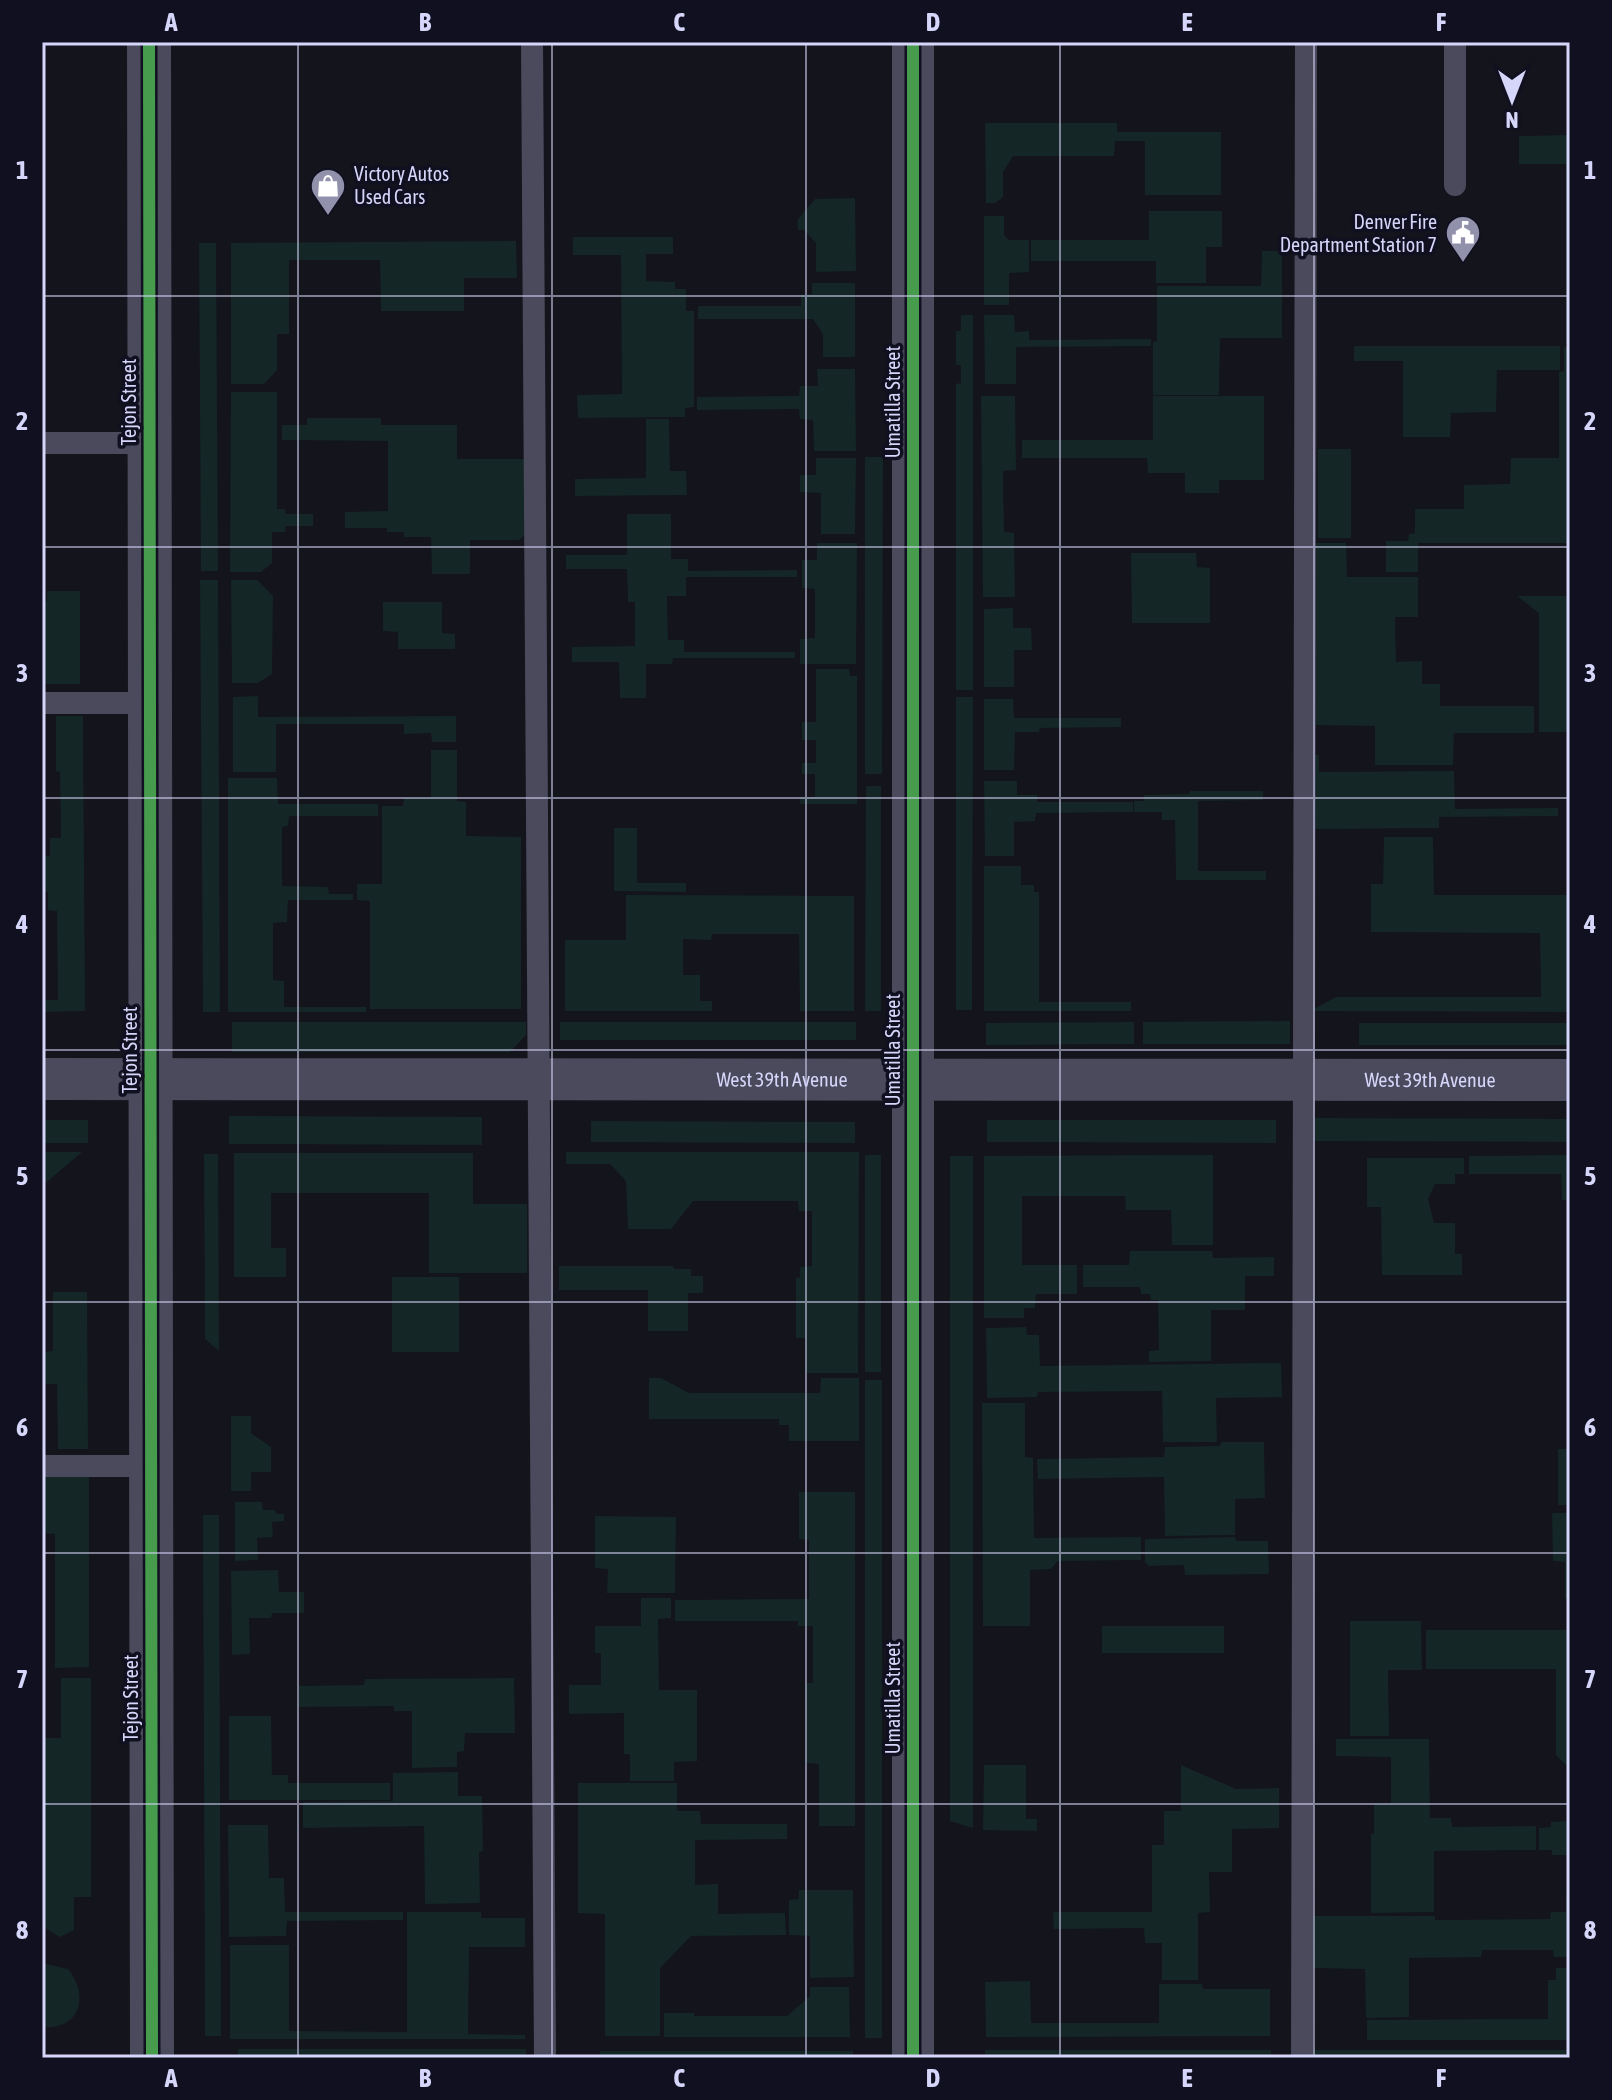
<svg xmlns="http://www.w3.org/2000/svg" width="1612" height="2100" font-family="'Asap Condensed',sans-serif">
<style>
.green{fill:#142626}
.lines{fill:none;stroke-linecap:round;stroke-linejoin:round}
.service{stroke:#4a4a5c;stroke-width:22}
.minor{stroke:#4a4a5c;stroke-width:42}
.tertiary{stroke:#4a4a5c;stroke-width:44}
.cycleway-casing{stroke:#111020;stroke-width:17}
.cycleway{stroke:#469c4c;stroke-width:12}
.grid{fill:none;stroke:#d6d5fa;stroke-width:2;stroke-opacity:0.55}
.labels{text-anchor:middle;stroke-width:7;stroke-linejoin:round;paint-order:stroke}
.poi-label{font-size:20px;fill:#d6d5fa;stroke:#111020;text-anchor:start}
.street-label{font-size:20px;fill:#d6d5fa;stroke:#111020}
.neatline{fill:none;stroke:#d6d5fa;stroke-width:3}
.grid-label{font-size:26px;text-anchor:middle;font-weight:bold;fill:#d6d5fa}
</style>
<rect width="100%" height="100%" fill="#14141c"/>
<path class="green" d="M985 123H1117V132H1221V195H1145V141H1115L1114 156H1013L1003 172V197L995 203H986Z
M1570 135V343H1566V164H1519V136Z
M855 198 856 271 816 272V243L804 230H798V219L815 199Z
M1149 211H1222V247H1206V283H1156V261H1031V240H1149Z
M984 216H1004V235L1009 240H1029V272L1009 273V305H984Z
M573 237H673V254H646V281L675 282V289H686V311H694V407L685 408V417L578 418 577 395 622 394 621 255H573Z
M516 241 517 278H464V311H381L380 260H289V334H277V370L264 384H231V243Z
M199 243H216L218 571H201Z
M1262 251H1282V338H1220L1219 395H1153V342L1157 341V286H1261Z
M812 283H855V357H823V334L813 319H698V306H801V295L812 294Z
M961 315H973V690H956V384L961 383V365H956V331H961Z
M984 315H1014L1015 332 1029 331V340L1151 339V346L1016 347V384H985Z
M1354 346H1560V370H1497L1496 412 1451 413 1450 437H1403V361H1354Z
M1564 347H1570V543H1418V572H1386V541H1408L1409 534 1415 533V509H1464V485L1510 484 1511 458H1559V372L1564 371Z
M817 369H855L856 451H814L813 420 800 419 799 409 697 410V397L799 396 800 386H818Z
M231 392H277V509H285L286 514H313V526H286L285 532H272V563L261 572H230Z
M981 396H1015L1016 470 1003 471 1004 532 1014 533 1015 597H983Z
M1153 396H1264V480H1219V493H1185V473H1148L1147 458H1022V440H1153Z
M307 418H381V425H457V459H527V533L519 540H470V574H432L431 537H404V532H387V528H345V512L388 511V441L282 440V425H307Z
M646 419H669L670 471H686L687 495 575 496V479L646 478Z
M1318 449H1351V538H1318Z
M865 457H883L882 774H865Z
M816 458H856L855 534H821V493L800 492V475H816Z
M627 514H671V559H688V571L797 570V577H686V596H667L668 640H684V652H795V658H673L672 664H646V698H620L619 662H572V647L635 646V602H628L627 569H566V555H627Z
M817 543H857L856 664H800V639L815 638V589L802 588V560H817Z
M1312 543H1346L1347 577H1418V617H1395L1396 662 1422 661V684H1440V706H1534V733H1454L1453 765H1375V726L1312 725Z
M1131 553H1196L1197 567 1210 568V623H1132Z
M200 580H218L220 1012H203Z
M231 580H257L273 596 272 674 258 683H232Z
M47 591H80V684H44L42 602 47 601Z
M1517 596H1570V732H1539V613Z
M383 602H442V633L455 634V649H398V632L383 631Z
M1013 608V628H1031L1032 650H1014V687H984V609Z
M816 669H849L850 676H857V804H800V797H815V774H802V763H816V740H802V722H816Z
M258 696V717L456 716V742H432L431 733 404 734V724H276V772H233V697Z
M973 697 972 1010H956V697Z
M984 699H1013L1014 718H1121V727L1040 728 1039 732H1015L1014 770H984Z
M56 716H83L85 1011 42 1012V1000H58L57 911 48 910V892H42V856H50V838H61L60 772 56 771Z
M431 750H457V801L466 802V836L521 837V1009H370V901L357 900V884H382V806H403L404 798H431Z
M1311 755H1319V772L1454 771 1455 809 1558 808V816L1439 817V828L1312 829Z
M228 778H277L278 804H378V816H289L288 826 282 827V886L328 887 329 894H353V900H288L287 922 273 923V980L284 981V1007H366V1012H228Z
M984 781H1017V795H1037V802H1133V812L1036 813 1035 821 1014 822V856H985Z
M866 786H881V1011H865Z
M1190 791H1263V800L1198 801V871H1266V880H1176L1175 820H1162V812H1134V801H1144V795L1189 794Z
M614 828H637V883H686V892L614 891Z
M1384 837H1433L1434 895H1570V1012L1310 1011 1336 997H1541L1540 933 1371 932V884H1383Z
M984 866H1021V885H1034V892H1039V1002H1131V1011H984Z
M626 895 854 896V1011H800L799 934H712L711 940 683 939V975H700V1001H712V1011H565V940H626Z
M1290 1021V1044H1143V1022Z
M232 1022H526V1035L510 1052H232Z
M560 1022H856V1040H560Z
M1134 1022V1044L986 1045V1023Z
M1359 1023H1570V1045H1359Z
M229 1116 482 1117V1145L229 1144Z
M1314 1118 1570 1119V1142L1314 1141Z
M42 1120H88V1143H42Z
M987 1120H1276V1143L987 1142Z
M591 1121 855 1122V1143L591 1142Z
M42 1152H82L42 1186Z
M566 1152H859L858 1373H806V1338H796V1278L800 1277V1267L812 1266V1211H799L798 1201H693L671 1229H628L626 1181 610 1164H566Z
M234 1153H473V1204H527V1273H429V1193H271V1248H286V1277H234Z
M204 1154H218L219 1351 205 1339Z
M865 1155H881V1372H865Z
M1213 1155V1245H1172L1171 1210H1126L1125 1196H1022V1265H1077V1294H1036L1035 1308H1024V1318H984V1156Z
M1570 1155V1207L1569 1200H1562L1561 1174H1469V1156Z
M950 1156H973V1828L950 1821Z
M1367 1158H1464V1174H1455V1184H1435L1428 1199 1434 1223H1455V1254H1462V1275H1382L1381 1207H1367Z
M1130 1251H1212L1213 1258 1274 1257V1276H1245V1310H1211V1361L1149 1362V1351L1159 1350 1158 1300H1151L1150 1294H1141L1140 1287H1083V1265H1129Z
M559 1266H673L674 1269H691V1276H703V1293H688V1331H648V1290H559Z
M392 1277H459V1352H392Z
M53 1292H87L88 1449H58L57 1384H42V1352L53 1351Z
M1026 1327 1027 1335H1039L1040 1366 1281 1363 1282 1397 1216 1398 1217 1442H1163L1162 1391 1038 1392 1037 1397 987 1398 986 1328Z
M649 1378H661L689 1393H820L821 1378H859V1441H789V1425H779V1419H649Z
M865 1380H882V2038H865Z
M982 1403H1025V1457L1033 1458 1034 1538 1141 1537V1560L1058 1561 1051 1569 1030 1570V1626H983Z
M231 1416H251V1433L271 1447V1472H251V1491H231Z
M1221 1442H1264L1265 1498 1235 1499V1535L1165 1536 1164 1477 1038 1479 1037 1459 1164 1457 1165 1447 1220 1446Z
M1558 1449H1570V1505H1558Z
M42 1476H89V1667L55 1668V1534L42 1533Z
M799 1492H855V1826H819V1764L806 1763V1683H813V1626H798V1621H675V1600L809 1599V1540L799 1539Z
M235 1502H262L263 1510H275L276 1514H284V1521L272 1522 273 1537 257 1538 258 1560 235 1561Z
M1552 1513H1570V1599H1565V1562L1553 1561Z
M203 1515H219L221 2036H205Z
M595 1516 676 1517 675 1593H607L608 1569 595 1568Z
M1235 1537 1236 1541H1268L1269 1574 1185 1575 1184 1565 1149 1566 1145 1562V1539Z
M278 1570 279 1592H304V1613H272L271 1618H249L250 1654 232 1655 231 1571Z
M641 1598H671V1618L658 1619 659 1690H697V1761L674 1762V1781H630V1754H624V1713L569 1714V1685H601V1653H595V1626H641Z
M1568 1612H1570V1769L1556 1755V1669H1426V1630H1567Z
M1350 1621H1421L1422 1670H1388L1389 1736H1350Z
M1102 1626H1224V1653H1102Z
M61 1678H91V1897H74V1930L60 1937 42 1926V1738H61Z
M514 1678 515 1733H465L464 1751 457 1752V1767L412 1768V1711H394V1706L299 1707V1686L364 1685 365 1679Z
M229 1716H271L272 1775H288V1783H390V1800H229Z
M1336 1739H1429L1430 1818H1451L1452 1827 1536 1826V1850L1434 1851V1912L1371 1913V1834H1374V1804L1391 1803V1757L1336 1756Z
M984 1765H1026V1819H1037V1831L983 1830Z
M1181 1765 1236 1789 1279 1788V1828L1232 1829V1872H1209L1210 1912 1198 1913V1980H1162V1943H1145L1144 1928 1054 1929 1053 1912H1152V1845H1164V1811H1181Z
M458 1772V1796H482L483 1851 479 1852 480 1903 425 1904 424 1826 303 1828V1802L393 1801V1773Z
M578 1783H677V1811H700L701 1824H787V1839L695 1840V1885L718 1884V1914L785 1913 786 1935 691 1936 660 1968V2036H605V1914L578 1913Z
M1567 1800H1570V1889H1567V1855H1552V1850H1539V1828L1551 1827V1822L1567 1821Z
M228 1825H268L269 1878H284L285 1912H403V1920L287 1921 286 1936 229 1937Z
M799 1890H853L854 1977 810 1978V1936L789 1935V1900L799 1899Z
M1566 1895H1570V1957H1554L1553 1950H1482L1481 1957 1409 1958V2017L1366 2018 1365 1969 1313 1968V1916H1435V1920L1550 1919 1551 1912H1566Z
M407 1912H481V1918H525V1947H469L468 2034 525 2035V2039H230V1945H289V2031L407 2032Z
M42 1963 68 1969C90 1996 80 2030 42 2027Z
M1556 1968H1570V2040H1367V2020L1548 2019V1980H1556Z
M1030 1981 1031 2023H1159V1984H1202L1203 1989H1270V2036L986 2037 985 1982Z
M810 1987H849L850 2037H664V2013H694V2016H787L810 1996Z
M238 2049H526V2058H238Z
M985 2050H1271V2058H985Z
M1311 2050H1570V2058H1311Z
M600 2051H853V2058H600Z"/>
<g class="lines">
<path class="service" d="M532 42 545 2058
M1455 42V185
M42 443H149
M42 703H150
M42 1466H150
M1302 2058 1306 42"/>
<g class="minor">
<path d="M913 42V2058"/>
<path id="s1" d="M42 1079 1570 1080"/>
</g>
<path class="tertiary" d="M149 42 152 2058"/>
<defs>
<path id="cycleway" d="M149 42 152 2058
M913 42V2058"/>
</defs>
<use href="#cycleway" class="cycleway-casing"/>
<use href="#cycleway" class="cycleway"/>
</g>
<path class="grid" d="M298 42V2058M552 42V2058M806 42V2058M1060 42V2058M1314 42V2058M42 296H1570M42 547H1570M42 798H1570M42 1050H1570M42 1302H1570M42 1553H1570M42 1804H1570"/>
<defs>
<symbol id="shop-pin" viewBox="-11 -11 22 30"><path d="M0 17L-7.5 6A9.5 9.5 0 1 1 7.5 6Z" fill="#9291ac" stroke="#111020"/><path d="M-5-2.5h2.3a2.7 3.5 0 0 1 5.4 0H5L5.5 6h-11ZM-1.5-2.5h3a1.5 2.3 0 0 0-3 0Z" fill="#fff"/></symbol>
<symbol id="civic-pin" viewBox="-11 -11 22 30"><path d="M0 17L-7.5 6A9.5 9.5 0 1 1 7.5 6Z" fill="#9291ac" stroke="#111020"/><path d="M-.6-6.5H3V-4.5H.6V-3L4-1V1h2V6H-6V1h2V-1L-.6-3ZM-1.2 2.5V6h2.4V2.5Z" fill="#fff"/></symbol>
</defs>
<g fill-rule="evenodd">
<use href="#shop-pin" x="308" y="166" width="40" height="54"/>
<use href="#civic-pin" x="1443" y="213" width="40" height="54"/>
</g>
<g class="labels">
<g class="poi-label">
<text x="354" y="181">Victory Autos<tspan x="354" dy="23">Used Cars</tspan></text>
<text x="1437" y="229" text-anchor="end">Denver Fire<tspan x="1437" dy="23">Department Station 7</tspan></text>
</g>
<g class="street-label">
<text transform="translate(129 402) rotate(-90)" y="7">Tejon Street</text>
<text transform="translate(893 402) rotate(-90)" y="7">Umatilla Street</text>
<text transform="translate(130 1050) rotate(-90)" y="7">Tejon Street</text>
<text transform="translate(893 1050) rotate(-90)" y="7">Umatilla Street</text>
<text dy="7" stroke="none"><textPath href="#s1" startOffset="740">West 39th Avenue</textPath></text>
<text dy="7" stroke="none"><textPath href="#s1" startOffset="1388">West 39th Avenue</textPath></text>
<text transform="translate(131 1698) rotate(-90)" y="7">Tejon Street</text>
<text transform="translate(893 1698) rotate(-90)" y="7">Umatilla Street</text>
</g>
</g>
<rect width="1612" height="2100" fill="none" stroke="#111020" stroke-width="88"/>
<g transform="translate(1512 100) rotate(180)" stroke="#111020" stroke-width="6" paint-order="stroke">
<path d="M0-6L14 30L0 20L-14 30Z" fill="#d6d5fa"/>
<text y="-12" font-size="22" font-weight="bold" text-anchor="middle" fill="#d6d5fa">N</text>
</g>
<rect x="44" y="44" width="1524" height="2012" class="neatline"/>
<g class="grid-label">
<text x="171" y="31">A</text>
<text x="425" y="31">B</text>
<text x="679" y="31">C</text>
<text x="933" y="31">D</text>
<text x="1187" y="31">E</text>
<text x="1441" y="31">F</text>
<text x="22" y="179">1</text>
<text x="1590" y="179">1</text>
<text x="22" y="430">2</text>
<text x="1590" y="430">2</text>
<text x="22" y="682">3</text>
<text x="1590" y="682">3</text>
<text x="22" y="933">4</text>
<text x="1590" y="933">4</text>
<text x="22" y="1185">5</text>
<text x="1590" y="1185">5</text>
<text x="22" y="1436">6</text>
<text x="1590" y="1436">6</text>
<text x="22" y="1688">7</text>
<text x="1590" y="1688">7</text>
<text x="22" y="1939">8</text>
<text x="1590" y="1939">8</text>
<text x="171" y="2087">A</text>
<text x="425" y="2087">B</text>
<text x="679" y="2087">C</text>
<text x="933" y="2087">D</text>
<text x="1187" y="2087">E</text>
<text x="1441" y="2087">F</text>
</g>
</svg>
